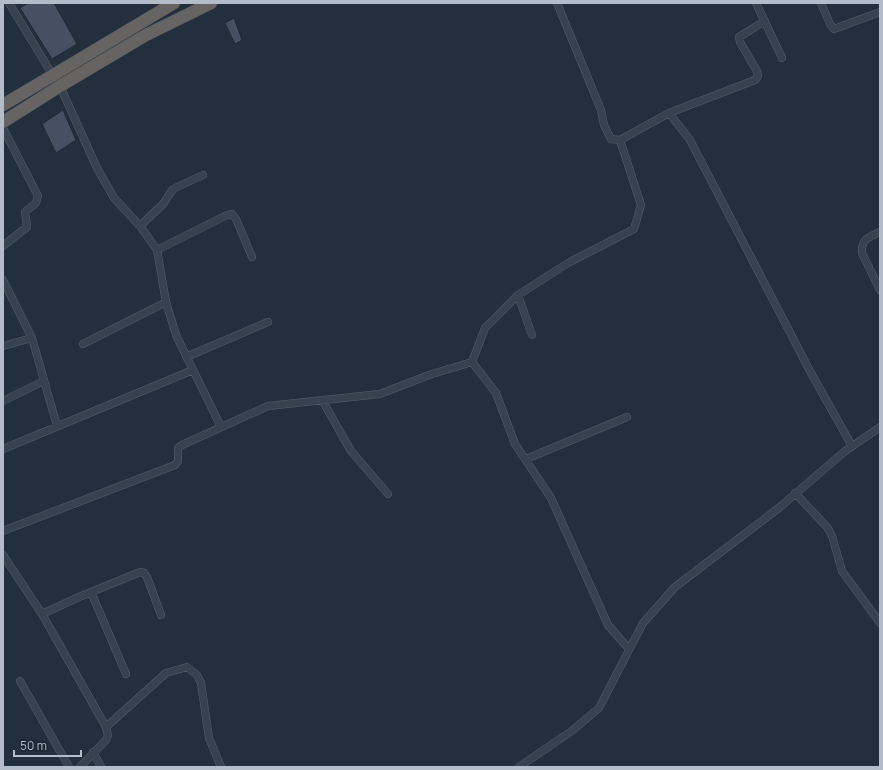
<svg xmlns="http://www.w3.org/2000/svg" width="883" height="770" font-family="Manrope,sans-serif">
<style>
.building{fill:#455162;stroke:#1f2835}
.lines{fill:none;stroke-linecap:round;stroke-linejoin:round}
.minor-casing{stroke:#565f6c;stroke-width:8}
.trunk-casing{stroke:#434c59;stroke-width:13}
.minor{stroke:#38414e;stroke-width:7}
.trunk{stroke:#656462;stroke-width:12}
</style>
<rect width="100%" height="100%" fill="#242f3e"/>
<path class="building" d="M28 3H54L77 44 52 59 20 8Z
M234 18 242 40 235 44 225 23Z
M63 110 76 140 56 153 42 124Z"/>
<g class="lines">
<defs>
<path id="minor" d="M9 3 52 74
M557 3 601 110 604 125 611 139 620 140 669 113 755 80 758 76 757 71 740 42 739 37 765 21
M756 3 782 58
M821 3 830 24 834 29 880 12
M60 86 97 168 114 198 140 226 157 250 166 302 176 335 221 427
M669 113 690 140 811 373 852 446
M3 128 38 196 36 203 25 212 27 227 3 246
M620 140 641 205 634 229 568 263 518 295 485 328 472 362 496 393 515 444 551 498 608 625 629 649
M140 226 163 204 173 189 203 175
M880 232C869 237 861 239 862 253L880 290
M157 250 227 215 232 214 236 219 252 257
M3 280 32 338 57 426
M518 295 532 335
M83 344 166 302
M3 346 32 338
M186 357 268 322
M322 400 351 451 388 494
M3 401 44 381
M3 449 193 370
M526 459 627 417
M795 493 827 527 832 536 842 571 880 623
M3 531 175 465 178 461V448L182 445 268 406 380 394 429 375 472 362
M3 555 42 614 106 727 108 735 106 740 80 767
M91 592 126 674
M42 614 79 597 140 572 144 573 147 577 161 615
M20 681 69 767
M106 727 166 673 187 667 197 675 201 683 209 738 221 767
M93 752 101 767
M519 767 573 730 599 708 643 623 675 587 780 507 844 452 880 427"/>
<path id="trunk" d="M3 105 174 3
M3 122 60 86 146 35 211 3"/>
</defs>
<use href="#minor" class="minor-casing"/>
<use href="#trunk" class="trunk-casing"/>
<use href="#minor" class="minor"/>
<use href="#trunk" class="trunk"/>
</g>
<rect width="883" height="770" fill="none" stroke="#b4bcc9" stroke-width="8"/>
<path d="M14 750v6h67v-6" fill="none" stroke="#b4bcc9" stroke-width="2"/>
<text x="20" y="750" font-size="12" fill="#b4bcc9" stroke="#1d2633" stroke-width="3" paint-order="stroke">50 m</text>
</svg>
